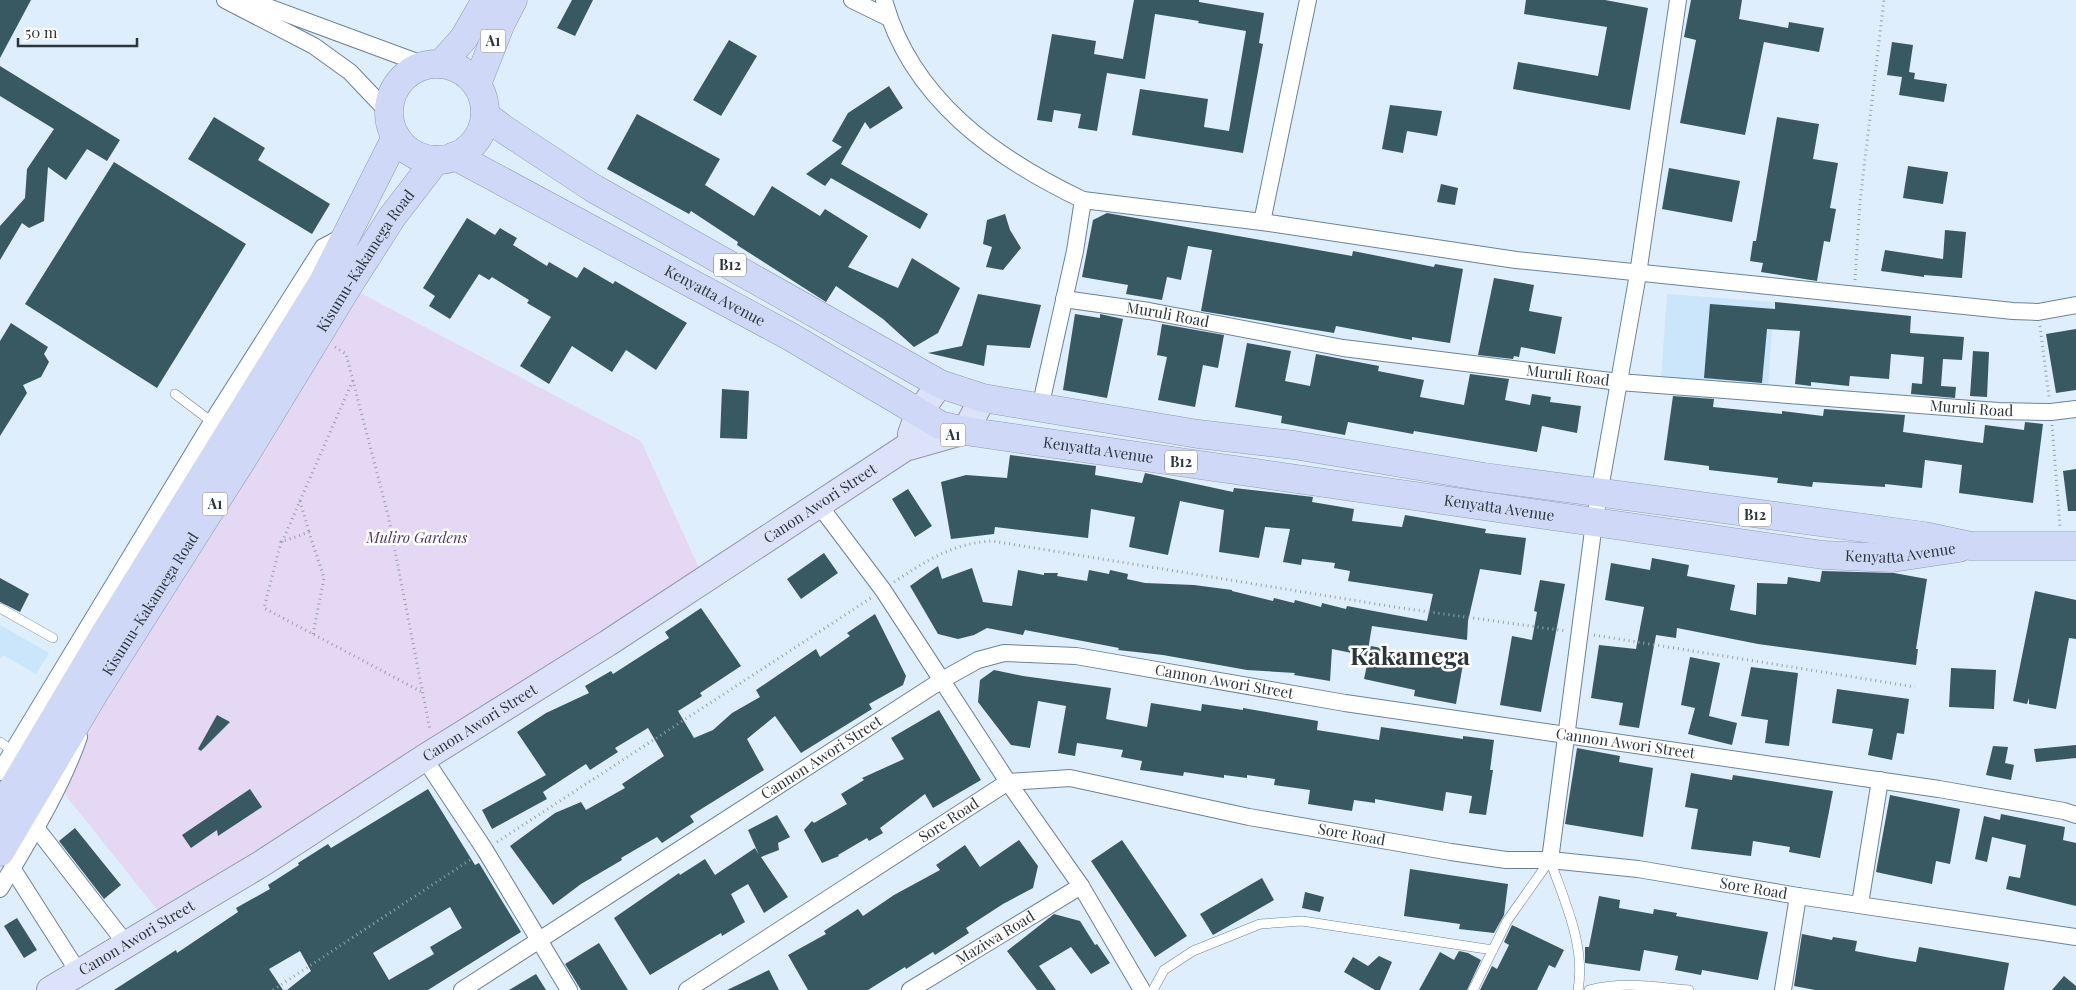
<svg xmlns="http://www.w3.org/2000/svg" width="2076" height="990" font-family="'Playfair Display',serif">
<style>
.built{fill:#cbe5fb}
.green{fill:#e4d8f5}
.building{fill:#385961;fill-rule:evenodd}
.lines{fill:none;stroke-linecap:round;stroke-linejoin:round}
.service-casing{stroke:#6b8397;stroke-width:10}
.minor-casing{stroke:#6b8397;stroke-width:18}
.primary-casing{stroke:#8e98b5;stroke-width:28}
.trunk-casing{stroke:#8e98b5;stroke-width:29}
.path{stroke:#95a2ad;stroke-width:3;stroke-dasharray:1 4;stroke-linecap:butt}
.service{stroke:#fff;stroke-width:9}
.minor{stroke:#fff;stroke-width:16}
.primary{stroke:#dce2f9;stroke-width:26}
.trunk{stroke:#d0d8f7;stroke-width:28}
.labels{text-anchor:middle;stroke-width:5;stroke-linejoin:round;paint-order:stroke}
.shield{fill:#fff;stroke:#6b7277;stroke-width:1}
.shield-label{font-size:14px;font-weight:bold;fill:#2b353d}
.street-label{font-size:15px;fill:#2b353d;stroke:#fff}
.park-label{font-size:15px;font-style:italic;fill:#4a3661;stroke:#fff}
.town-label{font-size:25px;font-weight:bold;fill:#2b353d;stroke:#fff}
</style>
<rect width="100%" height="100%" fill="#dfeefc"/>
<path class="built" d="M1667 294 1774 302 1768 388 1661 379Z
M0 625 49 653 36 674 3 655 0 659Z"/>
<path class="green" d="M349 287 641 441 705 581 167 922 47 772Z"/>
<path class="building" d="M0 0H31L0 58Z
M572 0H593L575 36 557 28Z
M1134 0H1199V2L1264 13 1259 43 1263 44 1243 153 1132 135 1140 89 1208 99 1204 127 1229 131 1246 31 1198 23 1199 21 1155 14 1145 79 1107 73 1097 131 1078 128 1081 114 1054 110 1052 122 1037 120 1052 34 1096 41 1094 54 1123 59Z
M1526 0H1605L1648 8 1630 110 1513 89 1518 62 1598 76 1607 27 1524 14Z
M1691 0H1742L1739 19 1788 28 1789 22 1824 28 1819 52 1764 42 1745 135 1680 123 1696 40 1684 37Z
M729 40 757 56 721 116 693 100Z
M1892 42 1913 45 1909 72 1915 73 1914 79 1947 84 1944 102 1899 95 1902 77 1887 75Z
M0 66 120 140 107 161 87 149 66 180 48 167 44 221 29 228 22 223 0 260V226L25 198 27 169 54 129 0 96Z
M889 86 903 108 870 129 865 122 841 164 928 214 920 229 831 178 825 186 806 174 842 147 832 141 848 113Z
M1390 105 1442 111 1437 136 1407 131 1403 153 1382 149Z
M637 114 720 159 705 185 754 216 772 186 820 216 825 209 868 236 848 267 898 288 912 258 960 288 938 333 914 347 883 319 836 286 826 302 737 245 738 242 691 211 689 214 607 169Z
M214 117 265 148 258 160 330 204 312 234 188 159Z
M1777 117 1819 124 1813 159 1838 163 1830 208 1836 209 1830 242 1824 241 1817 281 1761 272 1763 263 1750 261 1753 241H1756Z
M114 162 246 244 157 388 25 304Z
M1908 166 1948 172 1943 204 1903 198Z
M1669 168 1740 181 1732 222 1662 209Z
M1441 184 1458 188 1455 205 1437 202Z
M1107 213 1352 256 1353 251 1434 267 1435 264 1463 269 1450 343 1412 337V340L1336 326 1334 333 1201 311 1212 250 1188 246 1181 280 1167 277 1162 300 1126 294 1128 285 1082 277 1093 220Z
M1005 214 1010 230 1021 248 1003 270 986 267 992 247 983 244 987 220Z
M467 218 495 235 500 228 517 238 513 245 547 266 549 262 577 278 584 267 613 284 615 281 687 323 656 370 626 350 612 372 572 346 549 384 520 366 551 317 527 303 529 300 492 277 489 280 479 274 450 319 429 306 435 296 423 288Z
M1945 230 1966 232 1962 278 1924 275V277L1881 271 1885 250 1943 259Z
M1494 278 1534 285 1529 311 1562 317 1555 354 1521 347 1519 357 1514 356 1513 359 1478 355Z
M978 294 1041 305 1030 348 987 345 984 366 928 353 962 346Z
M1775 302 1911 316 1910 333 1964 337 1962 360 1943 359 1941 386 1956 387 1955 398 1911 394 1912 383 1922 384 1924 357 1891 354 1889 379 1850 376 1849 386 1811 382V386L1795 384 1800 331 1767 329 1762 383 1704 378 1710 304 1775 309Z
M1075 314 1100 318V314L1123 319 1107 398 1063 390Z
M11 323 48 347 44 354 49 362 41 377 23 385 27 393 0 436V341Z
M1162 324 1224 335 1218 368 1203 365 1195 407 1158 400 1167 357 1157 355Z
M2076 329V390L2056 393 2046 334Z
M1247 343 1291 351 1285 381 1310 386 1316 354 1379 366 1378 371 1424 380 1420 397 1464 405 1470 374 1509 379 1505 400 1530 405 1532 394 1551 397 1550 402 1581 406 1577 433 1542 426 1537 452 1414 431 1413 434 1348 422 1345 435 1281 423 1282 416 1235 407Z
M1973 351 1989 352 1987 397 1970 396Z
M722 389 749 391 747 439 720 438Z
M1673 396 1714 399 1713 407 1782 414V411L1823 416 1824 409 1905 415 1903 432 1983 443 1985 425 2024 430 2025 422 2043 424 2033 503 1959 493 1962 465 1925 460 1922 488 1885 484V487L1813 482 1812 487 1777 483 1778 478 1709 470V466L1664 460Z
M1010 455 1096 466 1095 475 1142 483 1145 473 1233 492 1234 488 1313 497 1312 502 1354 509 1352 521 1402 527 1405 515 1486 529 1485 533 1526 538 1521 575 1480 569 1468 621 1467 640 1372 626 1367 656 1332 649 1330 681 1294 675 1295 673 1247 670 1163 655 1118 650 1119 648 1025 630 1023 635 987 628 974 635 958 639 938 634 910 586 938 566 942 579 972 568 983 602 1012 606 1018 570 1044 575V573H1058L1057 576 1087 581 1089 570 1109 574 1110 570 1128 574 1127 579 1145 583 1194 585 1232 590V591L1273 601 1274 598 1294 603 1295 600 1321 607 1322 603 1346 609 1347 606 1427 621 1433 594 1348 581 1350 571 1334 568 1335 563 1302 559 1301 565 1283 562 1290 529 1265 527 1259 558 1219 552 1224 510 1180 501 1168 555 1129 547 1135 517 1091 509 1088 538 995 527 994 534 951 539 941 482 966 475 1007 478Z
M2076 469V511H2068L2063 471Z
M908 489 932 526 915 537 892 499Z
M824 553 838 573 801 599 787 579Z
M1652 558 1689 565 1687 576 1735 585 1730 610 1756 615 1757 583 1787 584 1788 577 1820 582 1822 571 1894 573 1927 579 1916 649H1918L1916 665 1758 644 1677 628 1676 638 1656 635 1639 728 1619 725 1623 703 1591 698 1599 645 1636 649 1644 607 1605 600 1611 563 1650 570Z
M0 578 29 594 20 612 0 602Z
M1540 580 1565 584 1541 712 1500 705 1512 636 1532 640 1537 612 1534 611Z
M2035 591 2076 600V639L2069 638 2056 709 2029 704V698L2027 704 2013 701Z
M701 608 741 666 700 693 702 696 678 711 694 738 713 730 732 713 760 697 756 690 816 649 820 657 850 636 847 633 875 614 906 676 903 685 869 704 872 709 801 753 775 716 747 739 764 770 690 816 694 822 662 843 657 837 621 858 622 860 581 884 553 905 510 846 555 813 581 802 586 810 625 788 622 784 664 756 648 728 615 748 618 752 590 770 586 764 543 792 547 799 492 829 482 810 546 775 517 732 546 713 589 693 585 686 611 671 613 674 669 638 665 632Z
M1371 646 1463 664 1456 704 1414 696 1415 690 1364 679Z
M1690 657 1720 663 1709 716 1737 723 1732 745 1688 734 1695 708 1681 705Z
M1751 667 1798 673 1789 746 1765 743 1768 720 1741 716Z
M1951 668 1996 670 1994 709 1949 707Z
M994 670 1023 676 1111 688 1106 719 1147 727 1151 703 1201 711 1202 704 1243 710V708L1318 721 1317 730 1379 740 1381 727 1463 739V736L1494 740 1490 770H1493L1486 815 1469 813 1472 796 1446 792 1443 811 1375 799V803L1354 800 1352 811 1308 804 1310 790 1274 785 1275 779 1247 775V778L1224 775V778L1184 772 1183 776 1140 770 1142 761 1121 757 1123 750 1077 743 1075 756 1058 753 1066 706 1038 701 1030 748 1011 745 978 702 980 680Z
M1837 689 1909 699 1904 734 1897 733 1892 760 1868 755 1873 729 1832 723Z
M939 710 981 780 933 808 925 794 880 828 883 833 869 841 867 838 838 855 839 856 822 863 804 830 812 821 814 823 847 804 841 794 864 780 862 778 904 759 891 738Z
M217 715 230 722 201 751 198 749Z
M2076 745V758L2036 762 2034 749Z
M1993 746 2008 747 2005 763 2014 765 2011 780 1986 775Z
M1577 748 1620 756 1619 762 1653 768 1643 837 1565 824Z
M1691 773 1732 780 1733 775 1833 791 1820 858 1789 852 1790 847 1753 841 1751 856 1691 849 1698 809 1685 807Z
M250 789 262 807 218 836 217 830 191 848 182 835Z
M428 789 475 865 479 863 521 932 428 990H287L311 971 300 951 269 969 283 990H114L176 950 177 953 238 912 236 908 270 889 268 885 299 865 298 863 328 844 331 848ZM450 907 462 928 430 947 434 954 389 980 373 953Z
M1890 795 1960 809 1950 864 1936 861 1932 884 1876 872Z
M2001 814 2065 827 2063 840 2076 843V906L2006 889 2009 876 2020 878 2026 845 1992 837 1987 862 1975 859 1984 816 2000 820Z
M777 815 790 837 778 843 779 850 761 857 788 897 764 913 748 884 731 894 745 922 722 936 721 933 650 975 614 918 679 873 680 875 705 859 715 875 755 848 759 855 748 830Z
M75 828 121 885 104 899 59 841Z
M1019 840 1038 866 1033 888 1003 904 966 928 969 933 935 955 933 952 906 969 905 967 868 990H808L788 955 826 934 824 931 858 909 863 916 894 895 940 870 936 865 965 845 980 867Z
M1122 840 1187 936 1155 957 1091 861Z
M1410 869 1508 884 1504 915 1494 933 1459 929 1460 924 1404 916Z
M1262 878 1274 900 1213 935 1200 914Z
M1305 892 1324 897 1320 912 1302 908Z
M1599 896 1620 900 1619 908 1653 914 1654 909 1677 913 1676 916 1768 932 1758 980 1702 970 1701 975 1675 970 1678 956 1644 950 1640 971 1585 963V947H1589Z
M1054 914 1080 921 1095 945 1097 944 1110 963 1091 974 1071 947 1039 966 1056 990H1037L1007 951Z
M17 918 37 950 24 958 4 926Z
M1512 925 1564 950 1555 968 1549 965 1537 990H1480L1492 966 1497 969 1509 945 1504 942Z
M1802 934 1832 940 1833 937 1857 941 1855 951 1891 958 1916 962 1919 947 2009 963 2004 990H1815L1794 986Z
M599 943 628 990H581L565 964Z
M1459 951 1468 953 1481 960 1467 990H1419L1440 952 1454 960Z
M1379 956 1392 962 1380 990H1375L1344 972 1353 957 1368 966Z
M769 970 779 990H727Z
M536 974 546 990H509Z
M2064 976 2076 986V990H2052Z"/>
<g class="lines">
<defs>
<path id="service" d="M175 394 212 422
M0 608 53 638
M0 742 13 751
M1550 860C1564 900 1586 946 1578 990
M1153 990 1164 970 1193 951 1260 924 1302 921 1493 950
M1473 990 1507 921 1550 860
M1589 990C1622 981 1656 987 1689 990"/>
<g id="minor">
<path d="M225 0 314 46 350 72 389 113"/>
<path d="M249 0 425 65"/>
<path d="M852 0 889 18"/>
<path d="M884 0C911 99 995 158 1083 200L1075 251 1040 408"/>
<path d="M1083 200 1262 222 1516 260 2013 311 2038 312 2076 305"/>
<path d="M1262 222 1308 0"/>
<path id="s1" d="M1064 299 1149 311 1343 348 1619 382 1998 411 2051 412 2076 409"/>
<path d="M819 505 883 590 1008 782 1081 886 1142 990"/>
<path d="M424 758 485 850 569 990"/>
<path d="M0 772 212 422 323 247 346 235"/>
<path d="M37 829 127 945"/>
<path d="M1550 860 1594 523 1638 274 1678 0"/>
<path d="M12 868 79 973"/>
<path d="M0 889C29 840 60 791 79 737"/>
<path d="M1860 904 1880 780"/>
<path id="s2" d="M462 990 942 680 978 660 1004 653 1076 656 1345 703 1939 789 2064 811 2076 815"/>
<path id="s3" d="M687 990 1008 782 1070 778 1249 817 1451 852 1506 860H1550L1638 869 1798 896 2076 937"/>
<path id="s4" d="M910 990 1081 886"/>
<path d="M1783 990 1798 896"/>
</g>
<g id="primary">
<path d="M911 434 918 414 940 384"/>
<path id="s5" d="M50 990 261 864 424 758 608 643 905 448 965 431 983 398"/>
</g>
<g id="trunk">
<path d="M441 64 464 38 486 0"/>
<circle cx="437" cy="112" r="48"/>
<path d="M477 84 501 23 513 0"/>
<path d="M485 115 502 128 593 188 940 384 983 398 1198 434 1294 445 1484 477 1924 536 1971 546H2076"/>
<path id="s6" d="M455 156 791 337 940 425 965 431 1823 555 1892 558 1959 548"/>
<path d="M0 810 103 637 323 282 396 137"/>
<path id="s7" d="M0 852 93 695 247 452 348 286 392 217 436 160"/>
</g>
</defs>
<use href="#service" class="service-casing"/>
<use href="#minor" class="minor-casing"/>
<use href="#primary" class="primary-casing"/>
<use href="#trunk" class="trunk-casing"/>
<path class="path" d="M1855 280 1860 201 1884 0
M2040 326 2049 397
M335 347 346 354 388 515 430 730
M2052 425 2060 526
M300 501 309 532
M282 542 353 380
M894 582C926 561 953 543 992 541L1401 608 1566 631
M313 634 324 578 309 532 281 542 264 608 422 692
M1594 635 1915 687
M497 842 871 598
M273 990 473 858"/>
<use href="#service" class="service"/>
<use href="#minor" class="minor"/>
<use href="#primary" class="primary"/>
<use href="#trunk" class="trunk"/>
</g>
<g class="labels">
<g class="shield">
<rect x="480.5" y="29.5" width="25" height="23" rx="4"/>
<rect x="714" y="253.5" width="32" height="23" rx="4"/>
<rect x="940.5" y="423.5" width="25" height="23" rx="4"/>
<rect x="1165" y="450.5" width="32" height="23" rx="4"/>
<rect x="202.5" y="492.5" width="25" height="23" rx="4"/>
<rect x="1739" y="503.5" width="32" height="23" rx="4"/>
</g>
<g class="shield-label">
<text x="493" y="46">A1</text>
<text x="730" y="270">B12</text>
<text x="953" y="440">A1</text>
<text x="1181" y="467">B12</text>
<text x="215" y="509">A1</text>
<text x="1755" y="520">B12</text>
</g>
<g class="street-label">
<text dy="5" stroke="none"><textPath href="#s7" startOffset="695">Kisumu-Kakamega Road</textPath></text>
<text dy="5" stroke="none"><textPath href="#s6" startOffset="295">Kenyatta Avenue</textPath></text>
<text dy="5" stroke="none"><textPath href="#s1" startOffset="105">Muruli Road</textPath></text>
<text dy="5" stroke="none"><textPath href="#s1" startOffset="510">Muruli Road</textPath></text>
<text dy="5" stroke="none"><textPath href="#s1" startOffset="915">Muruli Road</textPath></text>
<text dy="5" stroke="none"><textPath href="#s6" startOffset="715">Kenyatta Avenue</textPath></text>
<text dy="5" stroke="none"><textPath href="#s5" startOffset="911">Canon Awori Street</textPath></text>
<text dy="5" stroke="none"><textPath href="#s6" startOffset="1120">Kenyatta Avenue</textPath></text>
<text dy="5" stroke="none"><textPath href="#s6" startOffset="1525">Kenyatta Avenue</textPath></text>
<text dy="5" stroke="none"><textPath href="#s7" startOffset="290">Kisumu-Kakamega Road</textPath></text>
<text dy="5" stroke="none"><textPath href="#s2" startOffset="862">Cannon Awori Street</textPath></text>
<text dy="5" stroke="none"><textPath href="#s5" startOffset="506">Canon Awori Street</textPath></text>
<text dy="5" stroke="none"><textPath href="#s2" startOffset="1268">Cannon Awori Street</textPath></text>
<text dy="5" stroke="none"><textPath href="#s2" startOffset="428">Cannon Awori Street</textPath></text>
<text dy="5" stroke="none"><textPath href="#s3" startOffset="312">Sore Road</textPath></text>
<text dy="5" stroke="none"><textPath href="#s3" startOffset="732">Sore Road</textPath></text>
<text dy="5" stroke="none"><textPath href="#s3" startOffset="1138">Sore Road</textPath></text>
<text dy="5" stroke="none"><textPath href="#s5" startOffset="101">Canon Awori Street</textPath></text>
<text dy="5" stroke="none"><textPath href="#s4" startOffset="100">Maziwa Road</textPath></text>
</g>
<g class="park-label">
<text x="417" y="543">Muliro Gardens</text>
</g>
<g class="town-label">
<text x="1410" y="665">Kakamega</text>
</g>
</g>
<path d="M18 38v8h119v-8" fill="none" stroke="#2b353d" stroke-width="2.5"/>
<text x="25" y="38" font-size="15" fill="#2b353d" stroke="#ffffff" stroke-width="4" paint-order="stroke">50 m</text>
</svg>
